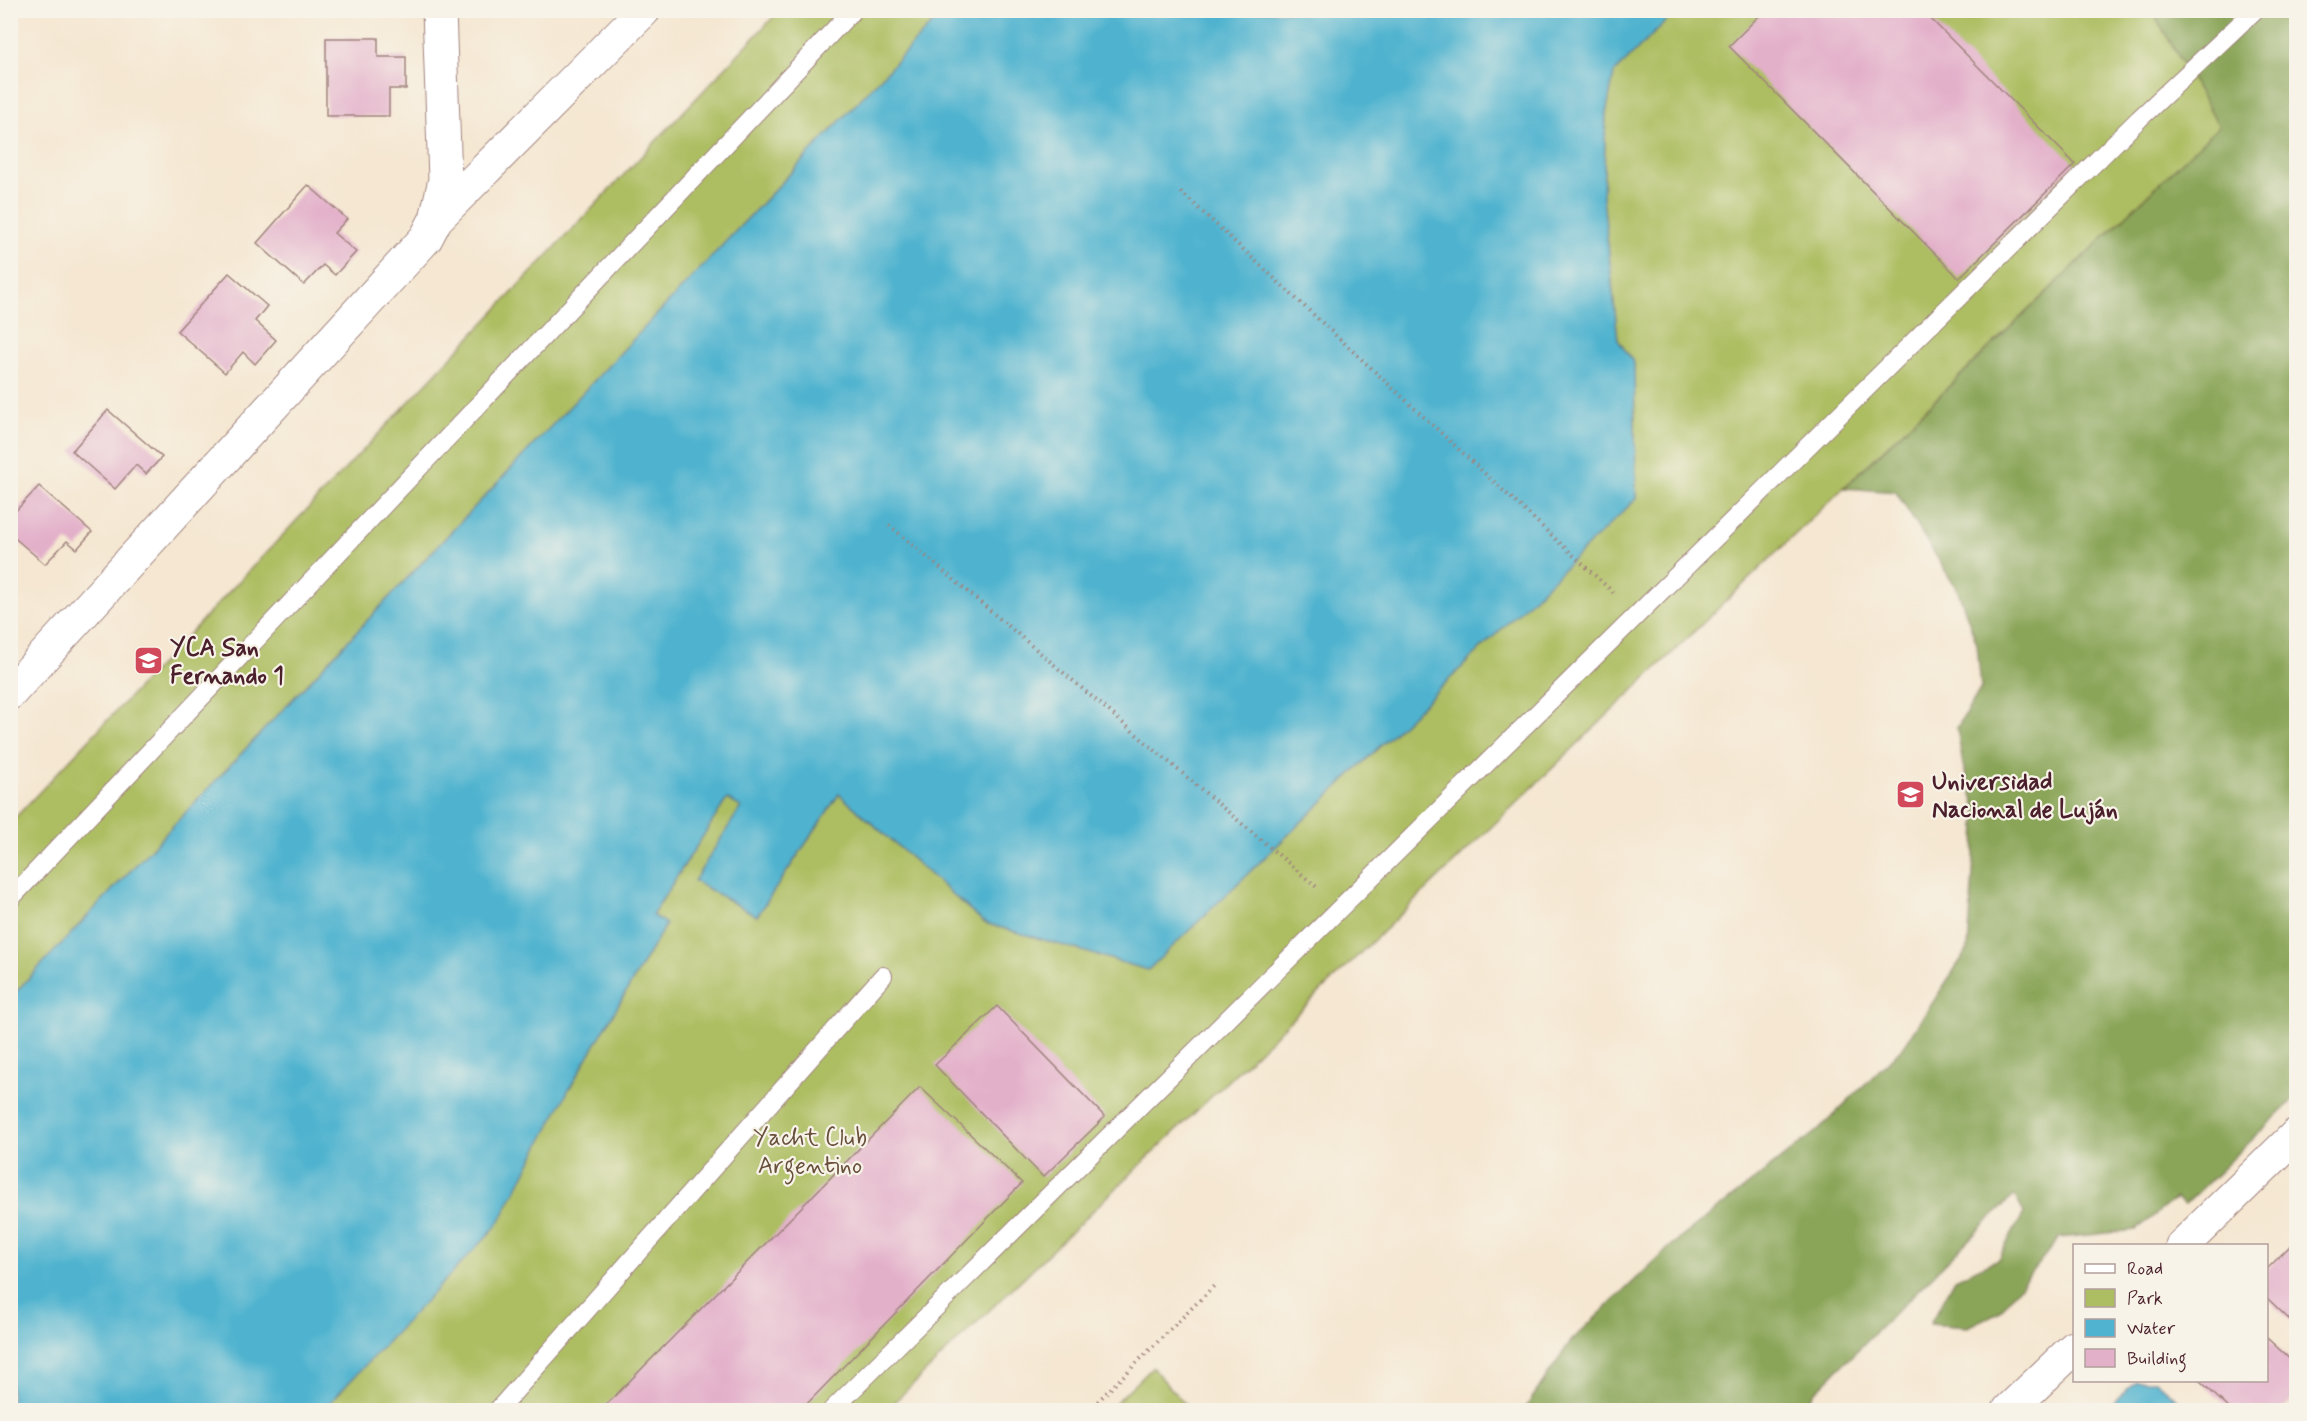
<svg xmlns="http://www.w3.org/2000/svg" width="2307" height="1421" font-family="Mynerve,sans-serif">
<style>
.green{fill:#adbe62;stroke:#7c6e46;stroke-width:1.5}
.forest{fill:#8aa558;stroke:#6a6242;stroke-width:1.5}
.water{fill:#50b3cf;stroke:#4d697d;stroke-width:1.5}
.building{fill:#e3b0ca}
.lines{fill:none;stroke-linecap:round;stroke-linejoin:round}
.service-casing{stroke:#a0837e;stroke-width:20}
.minor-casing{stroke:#a0837e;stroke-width:35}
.path{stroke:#a0837e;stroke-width:4;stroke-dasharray:1.5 4.5;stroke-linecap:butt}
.service{stroke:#fff;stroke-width:18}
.minor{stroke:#fff;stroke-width:33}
.labels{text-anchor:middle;stroke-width:4.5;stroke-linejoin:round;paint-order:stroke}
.poi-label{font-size:24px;font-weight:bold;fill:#4a1f2b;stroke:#f7f3e8;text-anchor:start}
.park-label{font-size:24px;fill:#684f3c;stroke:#f7f3e8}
</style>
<rect width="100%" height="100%" fill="#f7f3e8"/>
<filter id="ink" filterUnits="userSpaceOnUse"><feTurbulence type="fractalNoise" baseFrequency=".0167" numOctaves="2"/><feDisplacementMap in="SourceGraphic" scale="12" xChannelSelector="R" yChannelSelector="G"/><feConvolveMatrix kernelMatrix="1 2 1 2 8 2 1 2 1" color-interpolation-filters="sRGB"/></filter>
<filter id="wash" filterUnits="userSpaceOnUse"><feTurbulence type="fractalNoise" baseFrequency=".008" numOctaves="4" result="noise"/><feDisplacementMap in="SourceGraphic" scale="24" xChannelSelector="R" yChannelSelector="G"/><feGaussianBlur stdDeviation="1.35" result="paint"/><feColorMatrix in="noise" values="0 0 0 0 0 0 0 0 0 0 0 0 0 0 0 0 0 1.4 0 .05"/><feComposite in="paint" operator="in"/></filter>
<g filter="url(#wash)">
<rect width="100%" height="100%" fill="#f5e7d1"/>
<path class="green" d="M779 11H944L11 997 10 823Z
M1676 11H2296V52L886 1410H323L498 1223 569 1089 666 924 652 916 727 798 741 806 757 916 839 794 985 923 1148 970 1636 499 1634 363 1618 340 1603 198 1606 114 1614 73Z
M1152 1367 1190 1410H1108Z"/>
<path class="forest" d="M2158 11H2296V1097L2185 1205 2176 1198 2136 1230 2059 1238 1999 1312 1968 1327 1930 1324 1955 1279 1998 1259 2024 1213 2014 1195 1815 1392 1803 1410H1524L1571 1341 1673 1244 1818 1130 1904 1046 1968 949 1977 810 1963 765 1957 728 1981 688 1977 644 1958 591 1896 492 1844 488 2219 126 2155 16Z"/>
<path class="water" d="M944 11H1676L1614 73 1606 114 1603 198 1618 340 1634 363 1636 499 1148 970 985 923 839 794 757 916 694 881 741 807 727 799 652 915 666 924 569 1089 498 1224 323 1410H11V997Z
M2136 1381H2155L2189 1410H2105Z"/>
<g id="blocks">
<path class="building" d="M1765 10H1922L2075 164 1959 278 1729 46Z
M326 38H378V57H406V89H389V116H326Z
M308 185 347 219 334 233 356 252 335 275 323 265 304 285 257 243Z
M229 273 267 306 255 321 276 340 255 364 243 352 225 373 177 331Z
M108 410 162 457 146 474 136 465 115 489 72 451Z
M39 486 92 532 77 549 67 541 45 564 10 534V517Z
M997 1006 1105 1117 1043 1177 935 1065Z
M920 1087 1022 1183 801 1410H601Z
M2296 1240V1326L2266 1297V1270Z
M2266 1337 2296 1365V1395L2282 1410H2231L2199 1380H2266Z"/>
</g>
</g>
<g filter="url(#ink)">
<use href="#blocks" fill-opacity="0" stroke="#a0837e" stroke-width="1.5"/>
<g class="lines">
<defs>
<path id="service" d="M10 899 853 10
M498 1410 883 976
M832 1410 2139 119 2255 10"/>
<path id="minor" d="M436 219 644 10
M10 693 426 238 436 219 445 180 439 10
M2182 1246 2296 1135
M2009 1410 2074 1348"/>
</defs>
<use href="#service" class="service-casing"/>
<use href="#minor" class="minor-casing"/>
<path class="path" d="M1181 192 1616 595
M889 525 1319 889
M1089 1410 1215 1285"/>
<use href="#service" class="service"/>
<use href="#minor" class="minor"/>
</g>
</g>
<defs>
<symbol id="school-square" viewBox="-11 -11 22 22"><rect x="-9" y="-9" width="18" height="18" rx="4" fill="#d1495b" stroke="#f7f3e8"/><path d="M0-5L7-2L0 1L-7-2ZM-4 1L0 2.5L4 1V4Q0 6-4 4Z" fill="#fff"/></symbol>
<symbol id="university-square" viewBox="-11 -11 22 22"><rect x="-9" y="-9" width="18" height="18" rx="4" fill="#d1495b" stroke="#f7f3e8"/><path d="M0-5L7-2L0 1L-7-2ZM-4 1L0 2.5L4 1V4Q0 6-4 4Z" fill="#fff"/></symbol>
</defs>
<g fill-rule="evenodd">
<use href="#school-square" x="132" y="644" width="33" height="33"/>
<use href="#university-square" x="1894" y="778" width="33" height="33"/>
</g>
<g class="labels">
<g class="poi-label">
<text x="170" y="655">YCA San<tspan x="170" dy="28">Fernando 1</tspan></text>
<text x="1932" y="789">Universidad<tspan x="1932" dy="28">Nacional de Luján</tspan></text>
</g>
<g class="park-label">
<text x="810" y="1145">Yacht Club<tspan x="810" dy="28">Argentino</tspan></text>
</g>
</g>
<rect width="2307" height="1421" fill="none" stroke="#f7f3e8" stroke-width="36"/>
<rect x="2073" y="1244" width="195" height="138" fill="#f7f3e8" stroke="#b29e9c" stroke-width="1.5"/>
<rect x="2085" y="1264" width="30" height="9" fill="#ffffff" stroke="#b29e9c" stroke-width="1.5"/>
<text x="2127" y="1274" font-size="18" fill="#4a1f2b">Road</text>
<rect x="2085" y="1289" width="30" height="18" fill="#adbe62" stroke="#b29e9c" stroke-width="1.5"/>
<text x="2127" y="1304" font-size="18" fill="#4a1f2b">Park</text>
<rect x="2085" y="1319" width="30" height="18" fill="#50b3cf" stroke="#b29e9c" stroke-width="1.5"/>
<text x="2127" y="1334" font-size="18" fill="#4a1f2b">Water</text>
<rect x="2085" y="1349" width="30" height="18" fill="#e3b0ca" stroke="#b29e9c" stroke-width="1.5"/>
<text x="2127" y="1364" font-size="18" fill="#4a1f2b">Building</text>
</svg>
